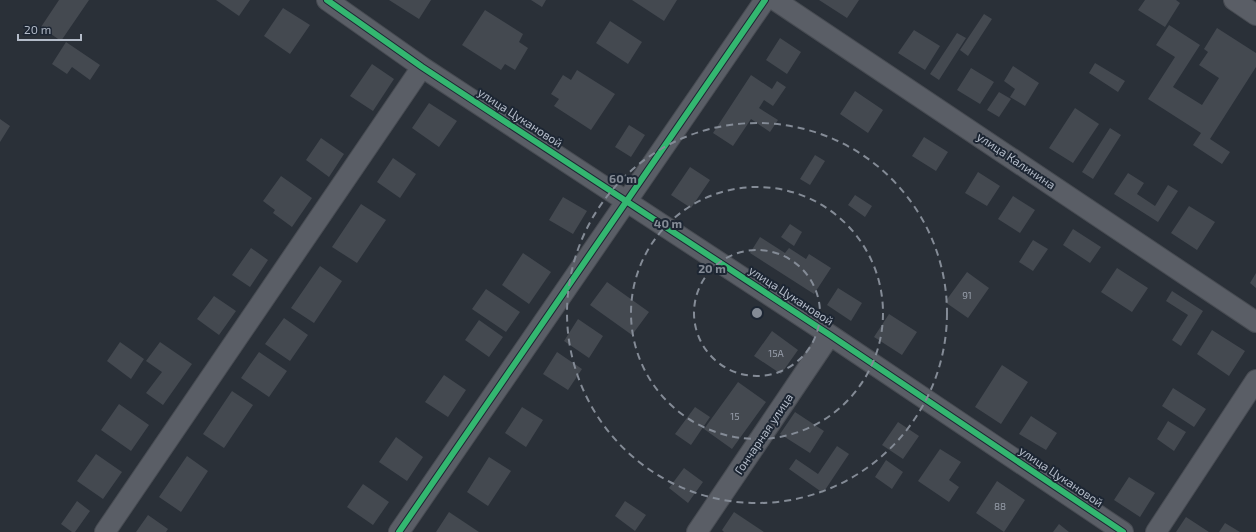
<svg xmlns="http://www.w3.org/2000/svg" width="1256" height="532" font-family="'Exo 2',sans-serif">
<style>
.building{fill:#444950}
.lines{fill:none;stroke-linecap:round;stroke-linejoin:round}
.street-casing{stroke:#484c53;stroke-width:22}
.street{stroke:#5a5e66;stroke-width:20}
.cycleway-casing{stroke:#1d2633;stroke-width:8}
.cycleway{stroke:#33b770;stroke-width:6}
.ring{fill:none;stroke:#848b96;stroke-width:2;stroke-dasharray:7 5}
.labels{text-anchor:middle;stroke-width:4;stroke-linejoin:round;paint-order:stroke}
.number-label{font-size:10px;fill:#989fab}
.street-label{font-size:12px;fill:#b4bcc9;stroke:#1d2633}
.centre{fill:#848b96;stroke:#1d2633;stroke-width:2}
.ring-label{font-size:12px;text-anchor:middle;font-weight:bold;fill:#848b96;stroke:#1d2633;stroke-width:4;stroke-linejoin:round;paint-order:stroke}
</style>
<rect width="100%" height="100%" fill="#2a3038"/>
<path class="building" d="M59 0H89L61 41 41 27Z
M216 0H250L239 16Z
M389 0H431L419 19Z
M531 0H546L542 7Z
M632 0H677L664 21Z
M819 0H859L847 18Z
M1145 0H1176L1180 3 1165 27 1138 10Z
M283 8 310 25 290 54 264 36Z
M485 10 523 34 519 42 528 48 515 70 505 64 501 70 462 45Z
M984 14 992 19 968 56 960 50Z
M610 21 642 42 628 64 596 43Z
M1169 25 1200 45 1173 87 1202 105 1219 78 1199 65 1208 52 1204 49 1217 28 1256 53V67L1210 139 1230 152 1222 164 1193 145 1201 133 1148 99 1175 57 1156 45Z
M914 30 940 46 925 70 898 53Z
M957 33 966 38 939 80 930 74Z
M780 38 801 52 787 74 766 60Z
M66 42 100 65 90 80 72 67 67 74 52 64Z
M1095 63 1125 81 1118 92 1089 73Z
M372 64 394 79 373 111 350 96Z
M1013 66 1039 83 1025 106 1010 97 1015 89 1004 81Z
M971 68 994 82 980 104 957 90Z
M577 70 615 94 591 130 554 106 559 99 551 94 563 75 571 80Z
M751 75 772 89 777 81 786 87 773 106 764 100 759 108 778 120 770 132 751 119 733 146 713 133Z
M855 91 883 110 868 133 840 114Z
M999 92 1011 99 999 117 987 110Z
M429 103 457 121 439 147 412 128Z
M1075 108 1099 124 1073 163 1049 148Z
M0 119 10 126 0 142Z
M629 125 645 135 631 157 615 147Z
M1110 128 1121 135 1093 179 1082 172Z
M924 137 948 152 936 171 912 156Z
M321 138 344 154 329 177 306 160Z
M815 155 825 161 810 185 800 179Z
M393 158 416 174 400 198 377 182Z
M690 167 710 180 691 208 671 195Z
M978 172 1000 186 987 206 965 193Z
M1128 173 1144 183 1137 194 1155 206 1168 185 1178 191 1158 222 1114 194Z
M281 176 312 198 292 227 273 213 275 210 263 201Z
M855 195 872 206 865 217 848 205Z
M1013 196 1035 210 1020 233 998 219Z
M563 197 587 211 573 234 549 220Z
M361 204 386 220 357 263 332 247Z
M1189 206 1215 222 1197 250 1171 233Z
M790 224 802 232 794 246 781 237Z
M1073 229 1101 247 1090 263 1063 245Z
M760 237 785 253 789 248 806 259 809 254 831 268 814 294 750 253Z
M1033 240 1048 249 1033 271 1019 262Z
M251 248 268 260 250 287 232 275Z
M523 253 551 272 529 304 502 285Z
M320 266 342 281 314 323 291 308Z
M1117 268 1148 288 1132 312 1101 292Z
M967 272 989 288 968 318 945 302Z
M1256 273V288L1250 283Z
M607 282 649 312 632 335 590 305Z
M838 288 862 303 851 321 827 305Z
M486 289 520 312 506 332 472 309Z
M1172 291 1203 311 1181 346 1172 340 1188 315 1166 301Z
M214 296 236 311 219 335 197 319Z
M889 314 917 332 902 355 874 337Z
M284 318 308 335 290 361 265 344Z
M578 319 603 336 589 358 564 341Z
M479 320 503 337 489 357 465 340Z
M1212 330 1245 351 1229 376 1197 354Z
M772 331 798 350 781 374 754 356Z
M120 342 144 359 131 379 107 361Z
M160 342 192 364 163 405 146 393 162 372 146 361Z
M259 352 287 371 269 397 241 378Z
M557 352 582 369 568 390 543 374Z
M1002 365 1028 382 1001 424 975 407Z
M444 375 466 390 448 417 425 402Z
M738 382 766 402 732 449 704 429Z
M1173 388 1206 409 1194 427 1162 406Z
M232 391 253 405 224 448 203 434Z
M119 404 149 425 131 451 101 430Z
M522 407 543 420 526 447 505 433Z
M695 407 710 417 691 445 675 434Z
M795 412 824 431 810 453 780 434Z
M1031 416 1057 433 1046 450 1019 434Z
M1168 421 1186 432 1174 451 1157 439Z
M898 422 919 436 903 459 882 445Z
M396 437 423 457 407 481 379 462Z
M837 446 849 454 823 493 789 469 796 459 818 474Z
M940 449 961 462 949 480 959 487 949 502 918 481Z
M96 454 122 472 103 499 77 481Z
M187 456 208 471 181 512 159 497Z
M489 457 511 471 488 506 467 492Z
M886 460 903 472 892 489 875 477Z
M684 468 703 482 688 503 669 488Z
M1129 477 1155 493 1140 517 1114 500Z
M997 481 1025 500 1004 532 976 513Z
M363 484 389 502 373 525 347 507Z
M77 501 90 511 75 532H72L61 524Z
M625 501 646 515 635 531 615 516Z
M449 512 479 532H436Z
M734 512 764 532H724L722 530Z
M148 515 168 529 166 532H136Z
M1186 517 1209 532H1176Z
M1225 523 1240 532H1219Z
M1059 524 1069 532H1053Z"/>
<g class="lines">
<defs>
<path id="street" d="M327 0 422 67 830 335 1123 532
M775 0 1256 322
M1234 0 1256 15
M105 532 422 67
M399 532 765 0
M697 532 830 335
M1156 532 1256 380"/>
</defs>
<use href="#street" class="street-casing"/>
<use href="#street" class="street"/>
<defs>
<path id="cycleway" d="M327 0 422 67 830 335 1123 532
M399 532 765 0"/>
</defs>
<use href="#cycleway" class="cycleway-casing"/>
<use href="#cycleway" class="cycleway"/>
</g>
<g class="ring">
<circle cx="757" cy="313" r="63"/>
<circle cx="757" cy="313" r="126"/>
<circle cx="757" cy="313" r="190"/>
</g>
<g class="labels">
<g class="number-label">
<text x="967" y="299">91</text>
<text x="776" y="357">15А</text>
<text x="735" y="420">15</text>
<text x="1000" y="510">88</text>
</g>
<g class="street-label">
<text transform="translate(520 118) rotate(33)" y="4">улица Цукановой</text>
<text transform="translate(1016 161) rotate(34)" y="4">улица Калинина</text>
<text transform="translate(791 296) rotate(33)" y="4">улица Цукановой</text>
<text transform="translate(764 434) rotate(-56)" y="4">Гончарная улица</text>
<text transform="translate(1061 477) rotate(34)" y="4">улица Цукановой</text>
</g>
</g>
<circle cx="757" cy="313" r="6" class="centre"/>
<g class="ring-label">
<text x="623" y="183">60 m</text>
<text x="668" y="228">40 m</text>
<text x="712" y="273">20 m</text>
</g>
<path d="M18 34v6h63v-6" fill="none" stroke="#b4bcc9" stroke-width="2"/>
<text x="24" y="34" font-size="12" fill="#b4bcc9" stroke="#1d2633" stroke-width="3" paint-order="stroke">20 m</text>
</svg>
